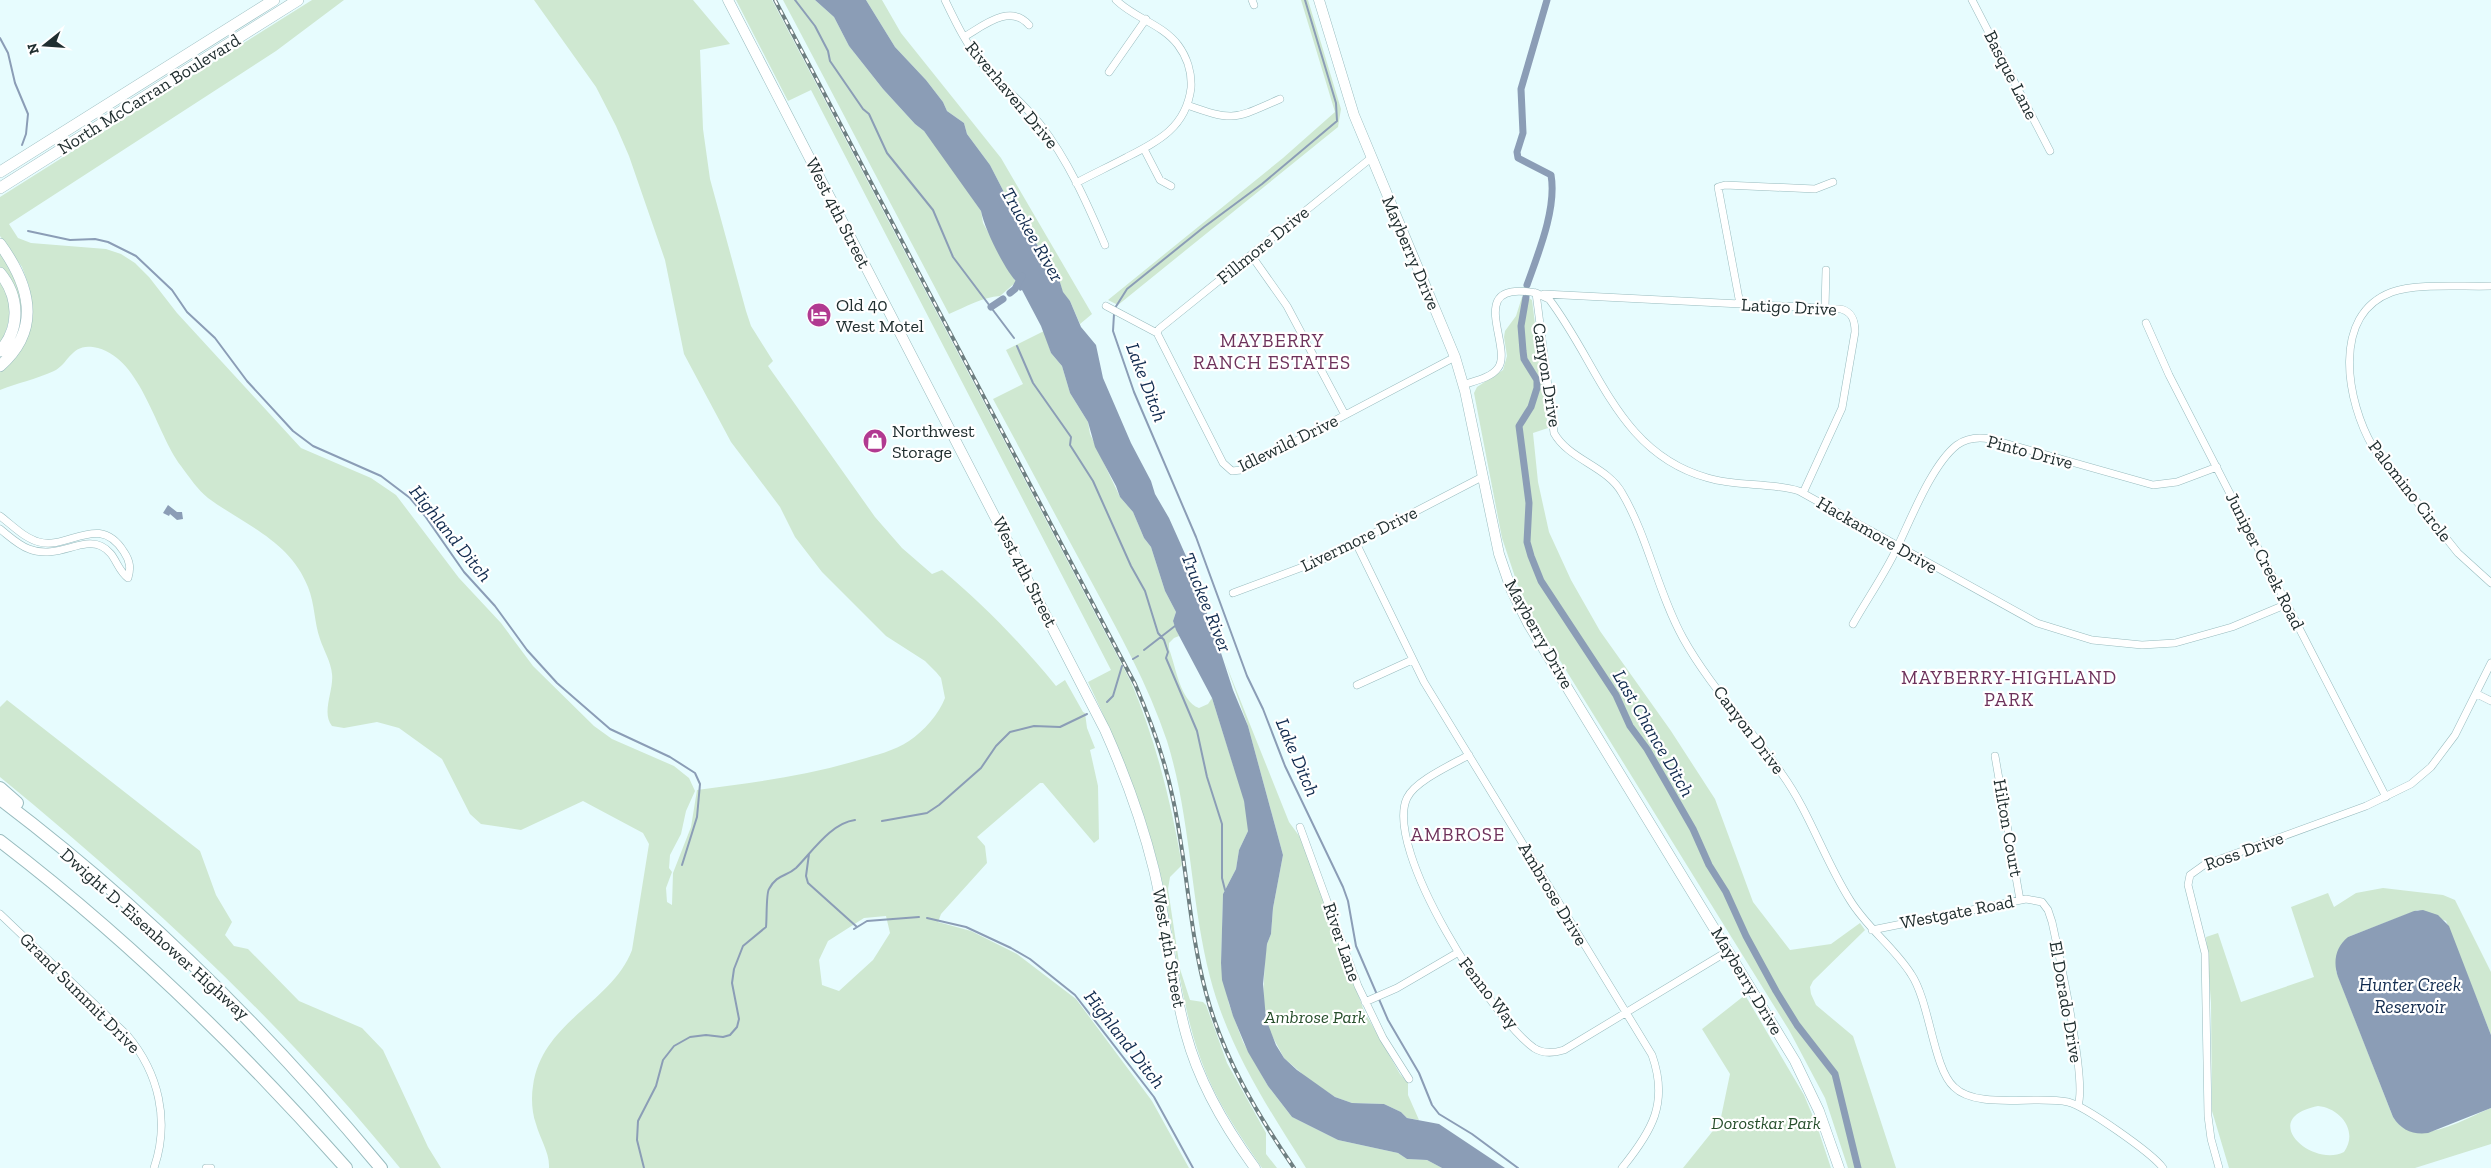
<svg xmlns="http://www.w3.org/2000/svg" width="2491" height="1168" font-family="'Zilla Slab',serif">
<style>
.green{fill:#cfe8d1;fill-rule:evenodd}
.water{fill:#8b9db6}
.lines{fill:none;stroke-linecap:round;stroke-linejoin:round}
.stream{stroke:#8b9db6;stroke-width:2}
.canal{stroke:#8b9db6;stroke-width:7}
.street-casing{stroke:#98bbbe;stroke-width:8}
.secondary-casing{stroke:#98bbbe;stroke-width:11}
.primary-casing{stroke:#98bbbe;stroke-width:12}
.highway-casing{stroke:#98bbbe;stroke-width:14}
.street{stroke:#fff;stroke-width:7}
.secondary{stroke:#fff;stroke-width:10}
.primary{stroke:#fff;stroke-width:11}
.highway{stroke:#fff;stroke-width:12}
.rail-casing{stroke:#6e7f81;stroke-width:4}
.rail{stroke:#fff;stroke-width:2;stroke-dasharray:5.5;stroke-linecap:butt}
.labels{text-anchor:middle;stroke-width:4.5;stroke-linejoin:round;paint-order:stroke}
.street-label{font-size:18px;fill:#212f30;stroke:#fff}
.poi-label{font-size:18px;fill:#212f30;stroke:#fff;text-anchor:start}
.park-label{font-size:18px;font-style:italic;fill:#264e2b;stroke:#fff}
.water-label{font-size:19px;font-style:italic;fill:#102a4e;stroke:#fff}
.neighbourhood-label{font-size:19px;letter-spacing:1px;fill:#6d325b;stroke:#fff}
</style>
<rect width="100%" height="100%" fill="#e7fcfe"/>
<path class="green" d="M312 0H344L276 51 9 224 18 238 31 243 106 249 121 254 135 263 149 277 177 313 301 448 371 478 396 495 459 578 501 623 533 666 594 726 612 739 674 766 689 778 695 791 686 811 681 834 670 855 669 868 672 872 666 888 667 902 672 905 673 873 691 827 697 790C752 783 805 776 859 760 876 755 894 751 909 741 924 731 939 714 945 698L941 678 936 672 925 661 886 636 822 572 795 537 780 507 731 442 684 354 665 260 629 156 616 126 596 87 534 0H693L730 44 700 50 703 129 710 179 746 311 751 326 773 361 768 366 875 517 902 548 932 574 942 570C984 605 1021 643 1056 686L1065 680 1083 712 1085 713 1087 728 1095 748 1090 750 1098 786 1099 839 1094 843 1043 783H1040L977 837 985 846 987 863 941 914 938 922 971 931 1017 954 1076 999 1152 1101 1189 1168H549C550 1153 540 1139 536 1124 532 1113 531 1098 533 1086 542 1021 612 1003 632 950L649 844 643 833 583 801 521 830 481 824 470 814 442 759 399 728 377 722 344 728 332 726C321 713 334 690 332 674 331 662 324 651 320 639 314 622 315 604 308 587 290 541 245 525 208 498 198 490 189 477 181 466 156 433 142 360 98 348 71 341 70 363 54 371 37 379 17 383 0 390V372L4 368 32 306 29 286 22 267 0 236V197ZM886 916 890 933 873 960 839 991 822 985 819 960 828 941 864 918Z
M736 0H772L1131 682C1156 741 1171 802 1182 865L1170 877 1168 889 1180 969 1190 1000 1203 1002 1206 1005 1227 1063 1266 1133V1154L1277 1168H1262C1239 1134 1215 1100 1201 1060 1178 997 1175 929 1158 865 1142 801 1116 741 1088 682L1111 670 811 90 788 101Z
M783 0H815L834 17 849 46 883 89 915 124 924 131 945 158 981 211 983 223 1016 282 1000 296C983 297 965 307 949 314Z
M866 0H882L901 33 1001 158 1092 314 1080 324 1070 301 1063 293 1059 279 1044 258 1030 231 1007 198 990 165 967 134 964 123 947 111 943 102 926 80 895 47Z
M1301 0H1308L1341 109 1338 127 1118 305 1108 300 1283 158 1335 112Z
M0 249 14 268 25 309 18 336 14 334 16 328 0 268Z
M0 279C13 301 12 322 0 344Z
M1527 297 1532 300 1548 428 1533 433 1538 482 1549 532 1571 580 1600 631 1671 731 1715 799 1753 902 1790 950 1831 944 1860 923 1865 930 1813 981 1810 987 1811 994 1816 1005 1853 1036 1896 1168H1848L1825 1098 1789 1030 1533 617 1517 583 1502 538 1474 393 1477 387 1503 370 1507 356 1504 337 1505 331 1516 316 1522 297Z
M1044 331 1051 353 1062 366 1070 393 1088 422 1090 434 1120 497 1133 512 1144 538 1151 547 1165 591 1176 612 1173 621 1179 636 1174 638 1169 643V649C1176 667 1180 701 1199 708L1208 704 1212 698 1234 768 1240 781 1248 820V831L1239 850 1236 869 1223 894 1221 963 1229 1004 1243 1042 1268 1086 1292 1117 1338 1140 1398 1153 1407 1159 1427 1160 1442 1168H1306C1268 1108 1228 1047 1210 977 1190 899 1191 818 1167 741 1148 684 1119 633 1091 581 1058 520 1026 460 993 399L1023 384 1006 350Z
M1225 662 1289 822 1305 844 1364 1011 1400 1074 1408 1083V1095L1419 1120 1407 1118 1401 1112 1384 1104 1352 1103 1335 1097 1307 1078 1284 1058 1270 1032 1263 1001 1265 957 1267 944 1271 934 1273 908 1283 855 1248 726Z
M7 700 200 851 216 895 232 922 225 935 234 946 248 949 299 1001 362 1028 383 1050 428 1147 441 1168H400C282 1022 145 896 0 777V707Z
M2383 888 2443 895 2455 900 2491 972V1035L2446 921 2418 910 2348 937 2336 971 2393 1117C2414 1151 2463 1119 2491 1108V1144L2415 1168H2229L2212 1111 2211 1003 2206 937 2218 933 2241 1002 2314 977 2291 907 2328 893 2334 907 2356 893ZM2318 1106C2340 1108 2359 1131 2344 1152 2311 1168 2257 1118 2318 1106Z
M1745 995 1804 1095 1817 1126 1831 1168H1683L1720 1122 1730 1074 1702 1029Z"/>
<path class="water" d="M815 0H866L895 47 926 80 943 102 947 111 964 123 967 134 990 165 1007 198 1030 231 1044 258 1059 279 1063 292 1070 301 1081 327 1096 345 1103 378 1131 443 1151 481 1155 494 1169 518 1190 565 1198 594 1211 622 1233 690 1248 726 1283 855 1273 908 1271 934 1267 944 1263 984 1266 1019 1276 1045 1284 1058 1297 1070 1335 1097 1352 1103 1384 1104 1401 1112 1407 1118 1439 1124 1505 1168H1442L1427 1160 1407 1159 1398 1153 1338 1140 1292 1117 1268 1086 1248 1052 1233 1016 1222 980 1221 963 1223 894 1236 869 1239 850 1248 831 1244 801 1212 698 1176 630 1173 621 1176 612 1165 591 1151 547 1144 538 1133 512 1120 497 1116 486 1095 447 1088 422 1070 393 1062 366 1051 353 1041 326 1022 290 1020 291 1017 287 1018 283C1006 273 984 228 981 211L924 131 915 124 883 89 849 46 834 17Z
M168 505 177 512H182L183 519 177 520 170 514 169 516 163 513Z
M2423 910 2438 915 2449 926 2491 1035V1108L2428 1133C2413 1135 2401 1130 2393 1117L2338 977C2333 962 2335 948 2348 937L2414 911Z"/>
<g class="lines">
<path class="stream" d="M795 0 815 26 828 51 830 61 863 109 869 114 887 153 933 210 953 257 1014 338
M0 38 8 53 15 83 28 114 26 134 22 145
M28 231 70 240 95 239 108 242 136 256 172 290 187 312 215 338 247 381 293 431 313 446 381 476 410 498 425 516 464 572 495 606 527 650 557 683 610 729 670 757 695 773 700 784 697 817 682 865
M1115 308 1127 289 1204 227 1262 184 1337 121 1336 103 1305 0
M1114 314 1113 331 1134 392 1196 537 1247 676 1263 709 1285 766 1343 887 1348 901 1356 946 1388 1020 1419 1073 1432 1105 1439 1114 1472 1134 1518 1168
M1017 346 1033 383 1071 437 1070 445 1093 481 1131 566 1145 591 1158 633 1164 640 1168 652 1166 658 1197 731 1207 777 1222 824V878L1225 890
M1144 650 1175 626
M1133 659 1138 656
M1107 702 1113 696 1122 666
M882 821 927 813 939 805 981 768 996 746 1010 732 1034 726 1060 727 1087 714
M809 854 806 876 808 883 857 927
M927 918 966 927 1011 948 1030 959 1075 995 1154 1097 1193 1168
M854 929 867 921 919 917
M644 1168 637 1140 638 1121 656 1086 663 1060 674 1046 690 1037 706 1035 723 1037 730 1035 737 1027 739 1019 732 983 734 969 743 946 766 927C767 919 766 893 769 889 777 874 786 877 796 868 812 852 831 823 855 820"/>
<path class="canal" d="M1527 285C1538 254 1557 208 1551 175L1518 158 1517 152 1523 133 1521 89 1547 0
M1010 293 1015 289 1022 276
M1526 297 1521 326 1523 351 1524 359 1537 380V388L1531 407 1519 426 1529 503 1527 542 1531 556 1541 581 1616 695 1630 726 1647 749 1693 829 1709 865 1726 892 1746 936 1776 991 1797 1025 1835 1074 1858 1168
M991 307 1003 299"/>
<defs>
<path id="street" d="M945 0C956 23 967 46 984 66 1002 86 1023 103 1040 124 1068 160 1087 203 1105 245
M1252 0 1254 5
M1972 0 2050 151
M964 37C983 26 1010 3 1029 25
M1109 72 1146 19
M1187 105C1235 122 1234 119 1280 99
M1144 149 1160 180 1171 186
M1076 183C1093 174 1110 166 1127 157 1159 141 1186 127 1191 88 1192 73 1187 57 1178 45 1162 24 1134 18 1116 0
M1251 255 1287 306 1345 415
M2491 286C2464 287 2416 283 2392 292 2330 315 2347 403 2373 447L2458 553 2491 583
M1536 293 1549 299C1600 366 1618 453 1708 478 1738 487 1769 482 1799 491L2037 623 2092 640 2142 645 2175 643 2232 627 2287 604
M1544 294 1841 309C1852 312 1855 320 1855 332L1842 408 1803 493
M1740 304 1718 187 1725 185 1815 189 1833 182
M1106 306 1157 333 1223 463 1232 471 1241 470 1455 357
M1825 308 1826 270
M2146 323 2169 375 2386 797
M1157 333 1159 329 1371 158
M1463 385C1474 381 1491 378 1498 368 1514 347 1463 279 1536 293L1554 433C1569 460 1607 466 1622 493 1648 537 1658 593 1683 638 1710 687 1751 728 1782 774 1810 813 1824 859 1850 900 1867 928 1894 947 1911 974 1930 1002 1933 1068 1954 1087 1977 1110 2036 1095 2068 1102 2085 1106 2152 1153 2163 1168
M0 516C12 525 24 538 39 542 69 550 99 512 124 552 130 561 131 568 128 578 116 569 116 553 101 546 81 537 57 560 29 549 18 545 9 536 0 529
M1356 543 1424 682 1652 1055C1669 1103 1652 1131 1622 1168
M1233 593 1324 559 1482 477
M1853 624C1866 601 1882 578 1894 554 1909 524 1931 465 1957 445 1967 438 1979 437 1990 439L2153 485 2177 482 2217 467
M1357 685 1412 660
M2477 694 2491 701
M1469 755C1451 765 1415 781 1407 798 1383 849 1492 1018 1534 1048 1543 1054 1554 1053 1564 1050L1728 951
M1995 756 2020 900
M1300 827 1358 986 1383 1038 1409 1079
M0 914 127 1035C159 1073 170 1121 154 1168
M1872 930 2026 899 2042 902 2048 910 2052 922C2059 954 2087 1082 2078 1105
M1365 1002 1397 988 1457 953
M206 1168H211
M2219 1168 2211 1139 2208 1116 2205 953 2188 885 2190 875 2204 865 2366 806 2411 784 2431 767 2455 735 2491 663"/>
<path id="secondary" d="M728 0 1105 730C1125 775 1142 821 1154 870 1167 924 1171 980 1186 1034 1199 1083 1225 1127 1255 1168
M1319 0 1354 115 1455 357 1465 391 1499 554 1511 589 1529 625 1795 1061 1819 1111 1839 1168"/>
<path id="primary" d="M0 172 274 0
M0 188 298 0
M0 244C29 284 43 328 0 366
M0 273C19 296 21 328 0 351"/>
<path id="highway" d="M0 788 17 803
M0 799C142 906 268 1032 381 1168
M0 841C127 938 240 1048 346 1168"/>
</defs>
<use href="#street" class="street-casing"/>
<use href="#secondary" class="secondary-casing"/>
<use href="#primary" class="primary-casing"/>
<use href="#highway" class="highway-casing"/>
<use href="#street" class="street"/>
<use href="#secondary" class="secondary"/>
<use href="#primary" class="primary"/>
<use href="#highway" class="highway"/>
<defs>
<path id="rail" d="M775 0 1135 684C1151 721 1165 760 1173 799 1187 863 1189 930 1206 993 1223 1057 1257 1114 1294 1168"/>
</defs>
<use href="#rail" class="rail-casing"/>
<use href="#rail" class="rail"/>
</g>
<defs>
<symbol id="hotel-disc" viewBox="-11 -11 22 22"><circle r="9.5" fill="#b13a91" stroke="#fff"/><path d="M-6-4.5h1.5V1H6V5H4.5V3h-9V5H-6ZM-4 0a1.8 1.8 0 1 1 3.6 0ZM.5 0V-2.5h3Q6-2.5 6 0Z" fill="#fff"/></symbol>
<symbol id="shop-disc" viewBox="-11 -11 22 22"><circle r="9.5" fill="#b13a91" stroke="#fff"/><path d="M-5-2.5h2.3a2.7 3.5 0 0 1 5.4 0H5L5.5 6h-11ZM-1.5-2.5h3a1.5 2.3 0 0 0-3 0Z" fill="#fff"/></symbol>
</defs>
<g fill-rule="evenodd">
<use href="#hotel-disc" x="805" y="301" width="28" height="28"/>
<use href="#shop-disc" x="861" y="427" width="28" height="28"/>
</g>
<g class="labels">
<g class="street-label">
<text transform="translate(2011 75) rotate(63)" y="6">Basque Lane</text>
<text transform="translate(149 94) rotate(-32)" y="6">North McCarran Boulevard</text>
<text transform="translate(1012 95) rotate(50)" y="6">Riverhaven Drive</text>
<text transform="translate(838 213) rotate(63)" y="6">West 4th Street</text>
<text transform="translate(1263 245) rotate(-39)" y="6">Fillmore Drive</text>
<text transform="translate(1411 253) rotate(67)" y="6">Mayberry Drive</text>
<text transform="translate(1789 307) rotate(3)" y="6">Latigo Drive</text>
<text transform="translate(1547 375) rotate(81)" y="6">Canyon Drive</text>
<text transform="translate(1288 443) rotate(-26)" y="6">Idlewild Drive</text>
<text transform="translate(2030 452) rotate(15)" y="6">Pinto Drive</text>
<text transform="translate(2410 491) rotate(52)" y="6">Palomino Circle</text>
<text transform="translate(1877 535) rotate(30)" y="6">Hackamore Drive</text>
<text transform="translate(1359 539) rotate(-26)" y="6">Livermore Drive</text>
<text transform="translate(2265 561) rotate(63)" y="6">Juniper Creek Road</text>
<text transform="translate(1025 572) rotate(63)" y="6">West 4th Street</text>
<text transform="translate(1539 634) rotate(61)" y="6">Mayberry Drive</text>
<text transform="translate(1749 730) rotate(53)" y="6">Canyon Drive</text>
<text transform="translate(2008 828) rotate(80)" y="6">Hilton Court</text>
<text transform="translate(2244 851) rotate(-20)" y="6">Ross Drive</text>
<text transform="translate(1553 894) rotate(59)" y="6">Ambrose Drive</text>
<text transform="translate(1957 912) rotate(-11)" y="6">Westgate Road</text>
<text transform="translate(155 934) rotate(42)" y="6">Dwight D. Eisenhower Highway</text>
<text transform="translate(1342 942) rotate(71)" y="6">River Lane</text>
<text transform="translate(1169 948) rotate(80)" y="6">West 4th Street</text>
<text transform="translate(1747 981) rotate(59)" y="6">Mayberry Drive</text>
<text transform="translate(80 993) rotate(45)" y="6">Grand Summit Drive</text>
<text transform="translate(1489 993) rotate(52)" y="6">Fenno Way</text>
<text transform="translate(2066 1002) rotate(80)" y="6">El Dorado Drive</text>
</g>
<g class="poi-label">
<text x="836" y="311">Old 40<tspan x="836" dy="21">West Motel</tspan></text>
<text x="892" y="437">Northwest<tspan x="892" dy="21">Storage</tspan></text>
</g>
<g class="park-label">
<text x="1315" y="1023">Ambrose Park</text>
<text x="1766" y="1129">Dorostkar Park</text>
</g>
<g class="water-label">
<text transform="translate(1033 234) rotate(60)" y="7">Truckee River</text>
<text transform="translate(1147 382) rotate(69)" y="7">Lake Ditch</text>
<text transform="translate(451 533) rotate(51)" y="7">Highland Ditch</text>
<text transform="translate(1207 602) rotate(68)" y="7">Truckee River</text>
<text transform="translate(1654 733) rotate(60)" y="7">Last Chance Ditch</text>
<text transform="translate(1298 757) rotate(67)" y="7">Lake Ditch</text>
<text x="2410" y="991">Hunter Creek<tspan x="2410" dy="22">Reservoir</tspan></text>
<text transform="translate(1125 1039) rotate(52)" y="7">Highland Ditch</text>
</g>
<g class="neighbourhood-label">
<text x="1272" y="347">MAYBERRY<tspan x="1272" dy="22">RANCH ESTATES</tspan></text>
<text x="2009" y="684">MAYBERRY-HIGHLAND<tspan x="2009" dy="22">PARK</tspan></text>
<text x="1458" y="841">AMBROSE</text>
</g>
</g>
<g transform="translate(45 45) rotate(253)" stroke="#ffffff" stroke-width="4" paint-order="stroke">
<path d="M0-4L9 19L0 12L-9 19Z" fill="#212f30"/>
<text y="-8" font-size="14" font-weight="bold" text-anchor="middle" fill="#212f30">N</text>
</g>
</svg>
